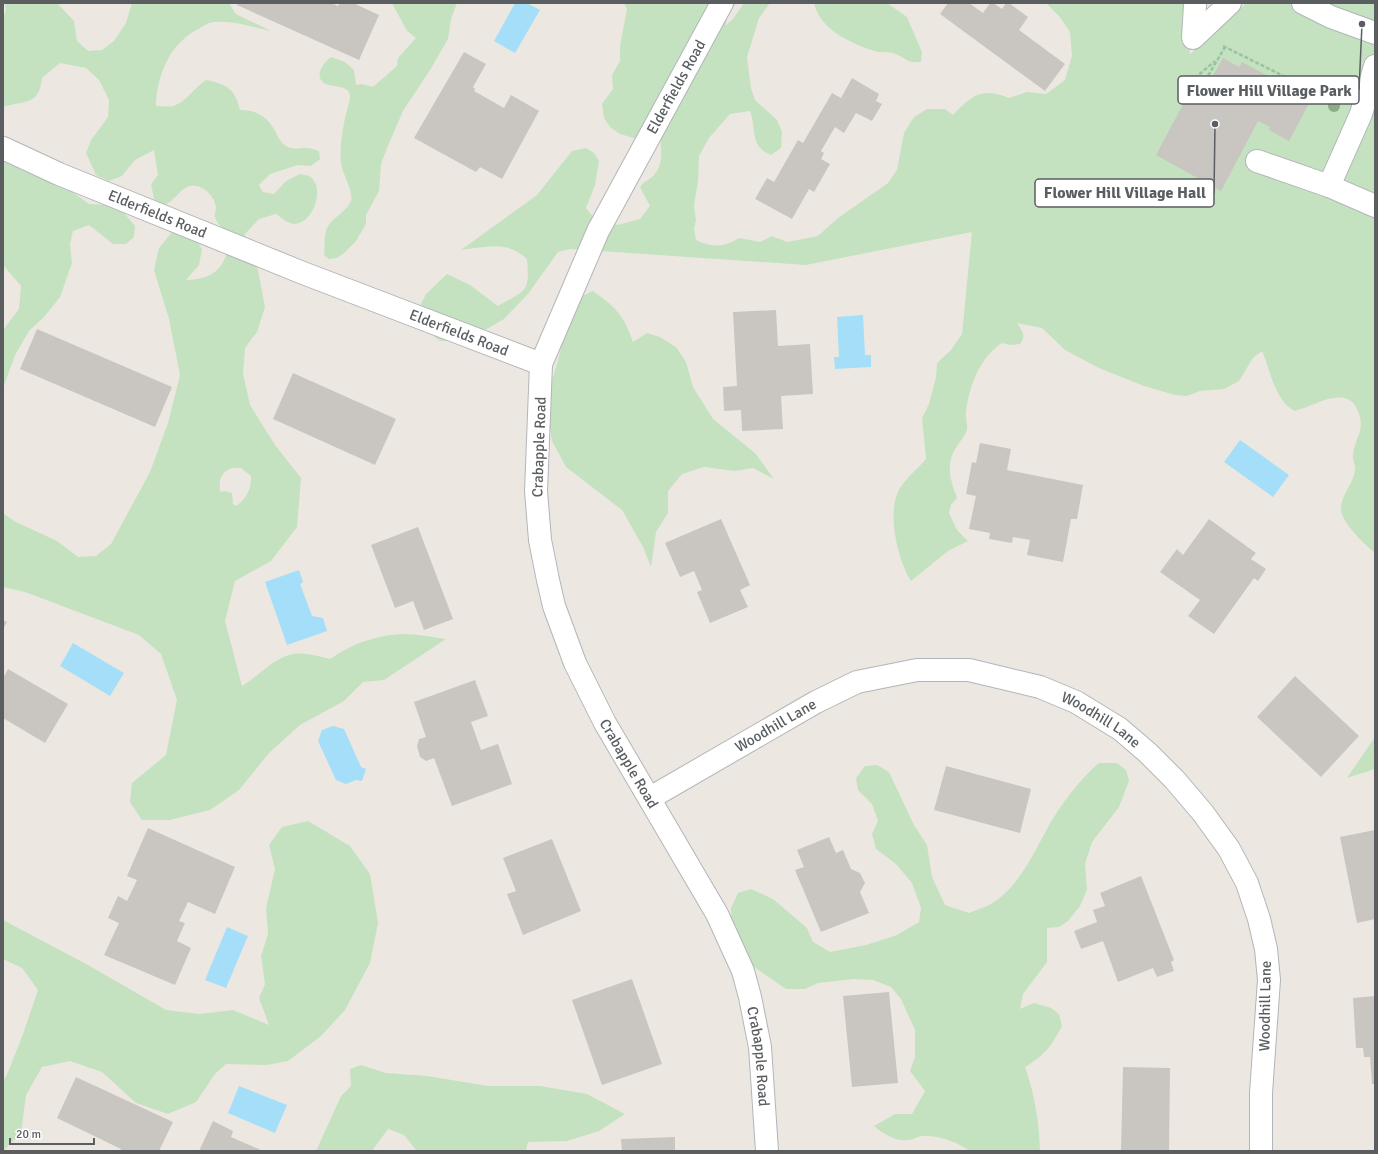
<svg xmlns="http://www.w3.org/2000/svg" width="1378" height="1154" font-family="Signika,sans-serif">
<style>
.green{fill:#c4e2bf;fill-rule:evenodd}
.water{fill:#a5def8}
.building{fill:#c9c5c0}
.lines{fill:none;stroke-linecap:round;stroke-linejoin:round}
.minor-casing{stroke:#b2b5b8;stroke-width:24}
.path{stroke:#9ac4a1;stroke-width:2.5;stroke-dasharray:4 2;stroke-linecap:butt}
.minor{stroke:#fff;stroke-width:22}
.tree{fill:#8dae85}
.labels{text-anchor:middle;stroke-width:3;stroke-linejoin:round;paint-order:stroke}
.street-label{font-size:15px;fill:#5a5e61;stroke:#fff}
.leader{fill:none;stroke:#5a5e61;stroke-width:1.5}
.callout-dot{fill:#5a5e61;stroke:#fff;stroke-width:1.5}
.callout{fill:#fff;stroke:#5a5e61;stroke-width:1.5}
.callout-label{font-size:16px;text-anchor:middle;font-weight:bold;fill:#5a5e61}
</style>
<rect width="100%" height="100%" fill="#ece8e1"/>
<path class="green" d="M5 3H57L74 21 77 41 88 51 102 50 114 41 126 23 132 3H229L236 14 271 31C252 27 233 20 214 22 209 22 204 26 200 28 170 43 157 74 156 106 162 106 168 107 173 106 185 103 195 87 206 80 227 84 235 89 240 110 251 109 266 115 272 126 277 132 278 141 286 146 293 150 299 148 307 148 311 148 315 150 319 151L320 159 311 166 298 165 270 174 259 185 263 192 274 194 286 181 300 174C302 175 307 175 309 176 326 186 314 223 295 224 288 224 282 218 276 214L259 219 245 234 247 251 258 270 265 307 257 332 245 348 243 373 250 405 275 445 301 478 297 527 271 561 235 581 225 621 242 686C258 677 271 660 289 655 302 651 317 656 330 659 351 644 376 635 403 634 417 634 432 637 446 639L384 680 363 682 344 701 300 725 269 753 239 790 210 810 170 820H142L130 802 132 783 166 755 177 700 161 654 139 635 25 592 3 587V513L14 521 57 541 78 557 96 556 111 544 150 472 168 423 180 375 169 319 154 270 159 248 172 232C189 231 193 235 202 249L199 265 186 280C219 279 225 264 232 236 226 231 217 225 215 217 214 214 216 211 216 208 215 196 203 184 190 186 180 188 175 201 163 206L154 199 151 184 158 175 154 150 135 160 122 176 109 181 96 175 86 153 91 140 108 117 109 100 99 80 86 68 60 63 42 78C39 106 25 100 3 107V18L6 10ZM232 468H241L251 476C251 490 247 498 236 506L233 504 232 493 225 491 220 492C219 480 220 473 232 468Z
M392 3H457L451 19 448 39 430 70 403 111 387 148 381 164 379 191 366 215V224L356 241 344 253 337 258 329 259 324 255C325 248 324 238 326 231 329 219 346 213 351 201 354 193 342 173 341 163 339 146 344 119 349 103 355 84 334 88 326 84 312 77 324 62 331 57L345 62 354 70 356 85 362 84 373 87 397 66 398 58 416 38 407 31Z
M624 3H736L727 16 726 25 733 19 744 3H770L759 18 747 57 751 88 755 100 777 120 782 132 781 148 771 155C749 146 757 130 750 111L730 114 709 138 699 156 698 181 694 205 696 220 694 229 696 240C711 248 726 247 739 238L760 242 772 236 787 242 818 236 838 218 888 183 897 170 904 133 914 117 927 109H945L953 115C972 95 982 87 1009 98L1027 92 1046 94 1065 80 1072 56 1070 32 1059 16 1046 3H1193L1186 18 1190 54 1246 3H1375V553C1365 545 1342 523 1341 510 1340 496 1354 483 1355 470 1356 465 1352 460 1353 455 1355 436 1367 430 1357 409 1355 404 1350 399 1344 398 1327 395 1310 408 1294 411 1274 398 1271 372 1262 351L1253 358 1239 381 1224 389 1200 391 1187 396 1175 395 1144 386 1099 368 1065 350 1042 328 1017 323C1022 331 1027 335 1020 344L1010 345 1002 343C980 357 969 386 966 412 965 418 968 424 967 430 965 436 961 440 957 446 945 464 950 479 957 498L951 505 949 513 957 530 968 541 948 551 911 581C898 560 887 515 898 492 904 479 917 470 926 459L922 418 929 404 936 377 937 363 951 350 962 334 972 232 806 265 570 249 558 252 528 294 504 319 478 334 456 341H440L427 331 419 308 426 294 447 274 470 285 498 306C526 290 530 293 527 259 506 240 487 247 461 250L537 195 572 151 586 148 594 153 599 161 595 185 586 208 593 217 618 225 640 219 650 206 640 187C644 181 649 180 654 175 664 163 661 149 660 135L641 140 620 134 610 127 604 118 602 104 613 89 612 75 620 61V46L627 9Z
M814 3H887L907 17 922 52 921 62C906 64 906 57 893 53 887 51 880 53 874 51 851 43 820 30 814 3Z
M3 150 64 186 89 204 108 205 125 214 135 226 134 237 126 244H113L89 225 73 231 70 244 72 263 60 297 44 317 29 331 15 355 3 388V330L19 309 21 286 3 265Z
M593 291C616 307 624 316 633 342L647 333 660 337 676 347 686 362 693 387 713 419 755 453 774 479 753 468 735 471 704 467 682 474 668 491V513L656 532 651 567 643 547 622 510 566 467 552 441 548 415 551 384 559 357 567 321 582 296Z
M1375 737V769L1347 778Z
M1099 763H1117L1126 770 1129 781 1119 807 1092 842 1085 864 1087 890 1080 906 1068 921 1059 927 1047 928V962L1023 994 1020 1009 1034 1003 1051 1008 1059 1014 1062 1026C1050 1048 1046 1054 1025 1067 1035 1095 1039 1122 1040 1151H970C957 1142 939 1135 923 1136 918 1136 913 1140 908 1140 896 1142 882 1133 874 1126L895 1114H912L925 1091 910 1071 915 1057V1030L901 999 891 987 873 980 854 979 818 983 805 989H786L744 960 732 936 731 908 738 893 751 889 773 899 807 928 813 942 830 952 866 945 897 935 919 922 921 908 912 883 896 864 876 849 872 834 878 821 872 804 858 790 856 778 865 766 877 765 889 772 914 825 927 845 932 877 945 905 969 913C978 909 990 906 997 900 1021 882 1035 851 1049 825 1063 802 1079 780 1099 763Z
M308 821 350 846 370 874 378 923 370 963 345 1010 321 1036 288 1061 267 1065 226 1064 215 1074 196 1102 168 1114 136 1103 102 1072 70 1061 42 1067 26 1095 21 1133 3 1151V1081L6 1077 22 1037 38 990 22 968 3 959V920L88 965 166 1010 199 1014 233 1010 269 1025 259 998 265 984 261 956 268 934 266 908 275 869 269 845 282 827Z
M361 1065 386 1073 427 1076 488 1086H540L587 1094 625 1114 599 1131 567 1141 528 1142 526 1151H417L404 1135 388 1129 372 1151H316L341 1096 351 1086 350 1069Z"/>
<path class="water" d="M515 3H527L540 10 515 53 494 41Z
M863 315 865 355H871V367L835 369 834 357H839L837 317Z
M1240 440 1289 475 1273 497 1224 462Z
M299 570 303 582 300 584 312 616 323 618 327 631 287 645 265 582Z
M73 643 124 673 110 696 60 666Z
M333 726 344 729 361 767 366 769 362 781 356 780 346 784 336 780 318 741 322 730Z
M227 927 248 936 226 988 205 980Z
M239 1086 287 1105 275 1133 228 1113Z"/>
<path class="building" d="M238 3H331L338 6 340 3H353L379 15 359 60 237 5Z
M948 3H969L983 13 990 3H993L1002 9 1006 3H1009L1028 17 1019 30 1065 64 1045 91 940 14Z
M464 52 486 64 473 87 475 89 474 91 504 108 511 95 539 111 502 179 480 167 476 172 414 138Z
M1223 58 1239 67 1242 62 1291 88 1292 85 1313 96 1289 141 1269 130 1270 127 1258 121 1221 191 1156 155 1195 82 1206 88Z
M852 78 879 94 876 101 882 104 872 121 856 113 844 133 835 127 821 151 824 153 821 159 830 164 814 192 809 189 792 219 755 199 767 178 774 182 798 140 803 143 832 93 841 98Z
M776 310 778 346 810 344 813 394 781 396 783 429 742 431 741 410 724 411 723 387 737 386 733 312Z
M37 329 172 387 155 427 20 369Z
M293 373 396 419 375 465 273 419Z
M980 443 1011 449 1007 470 1083 485 1077 519H1071L1063 562 1027 555 1030 540 1013 537 1012 543 989 539 990 533 969 529 976 496 966 494 972 462 976 463Z
M721 519 750 585 740 590 748 607 710 623 697 592 702 590 694 571 680 577 665 543Z
M1209 519 1256 553 1251 559 1266 569 1258 581 1254 578 1214 634 1188 616 1200 600 1160 572 1177 549 1183 555Z
M418 527 453 619 424 630 413 601 395 608 371 545Z
M3 620 7 622 3 629Z
M8 669 68 704 45 743 3 718V674L5 675Z
M1295 676 1359 736 1321 777 1257 717Z
M475 680 488 716 471 722 481 750 498 744 512 784 452 806 434 758 426 761 420 757 417 746 419 739 426 737 414 702Z
M946 766 1031 789 1020 833 934 810Z
M148 828 235 867 215 914 188 902 179 921 185 923 177 941 191 948 175 985 104 955 119 923 108 918 118 896 127 901 137 880 127 876Z
M1375 830V919L1357 923 1340 837Z
M829 837 836 853 843 850 851 869 860 873 865 883 860 892 869 913 821 932 795 870 804 867 797 850Z
M552 839 581 911 523 935 507 894 516 891 503 858Z
M1141 876 1174 960 1171 962 1174 971 1157 977 1153 968 1118 982 1103 941 1081 949 1074 931 1097 922 1093 910 1105 906 1100 893Z
M632 979 662 1064 602 1085 572 1000Z
M889 992 898 1083 852 1087 843 996Z
M1375 996V1084H1372L1370 1057H1364L1363 1048H1356L1353 998Z
M1123 1067 1170 1068 1169 1151H1121Z
M76 1077 173 1122 159 1151H120L121 1149 57 1118Z
M213 1121 233 1131 231 1137 263 1151H199Z
M675 1137V1151H622L621 1139Z"/>
<g class="lines">
<defs>
<g id="minor">
<path id="s1" d="M722 3 598 231 541 364 536 491 540 540 548 580 554 606 575 663 605 723 717 914 743 971 750 997 760 1047 767 1151"/>
<path d="M1303 3 1331 17 1375 33"/>
<path d="M1195 5 1193 38 1230 3"/>
<path d="M1375 66 1361 114 1329 186 1375 206"/>
<path id="s2" d="M3 148 59 174 303 273 541 364"/>
<path d="M1257 161 1329 186"/>
<path id="s3" d="M650 798 816 702 857 682 917 670H969L1040 687 1076 702 1120 729 1148 753 1174 779 1203 813 1229 849 1247 883 1259 919 1266 949 1269 980 1261 1093V1151"/>
</g>
</defs>
<use href="#minor" class="minor-casing"/>
<path class="path" d="M1223 46 1338 103
M1193 85 1189 83 1215 61
M1202 86 1225 47"/>
<use href="#minor" class="minor"/>
</g>
<circle class="tree" cx="1334" cy="106" r="6"/>
<g class="labels">
<g class="street-label">
<text transform="translate(676 87) rotate(-61)" y="5">Elderfields Road</text>
<text dy="5" stroke="none"><textPath href="#s2" startOffset="168">Elderfields Road</textPath></text>
<text dy="5" stroke="none"><textPath href="#s2" startOffset="492">Elderfields Road</textPath></text>
<text transform="translate(539 447) rotate(-88)" y="5">Crabapple Road</text>
<text dy="5" stroke="none"><textPath href="#s3" startOffset="493">Woodhill Lane</textPath></text>
<text dy="5" stroke="none"><textPath href="#s3" startOffset="145">Woodhill Lane</textPath></text>
<text dy="5" stroke="none"><textPath href="#s1" startOffset="823">Crabapple Road</textPath></text>
<text transform="translate(1265 1006) rotate(-89)" y="5">Woodhill Lane</text>
<text dy="5" stroke="none"><textPath href="#s1" startOffset="1147">Crabapple Road</textPath></text>
</g>
</g>
<path class="leader" d="M1362 24L1359 90M1215 124L1214 193"/>
<g class="callout-dot">
<circle cx="1362" cy="24" r="4"/>
<circle cx="1215" cy="124" r="4"/>
</g>
<g class="callout">
<rect x="1178" y="76" width="181" height="28" rx="4"/>
<rect x="1035" y="179" width="179" height="28" rx="4"/>
</g>
<g class="callout-label">
<text x="1269" y="96">Flower Hill Village Park</text>
<text x="1125" y="198">Flower Hill Village Hall</text>
</g>
<rect width="1378" height="1154" fill="none" stroke="#5a5e61" stroke-width="8"/>
<path d="M10 1138v6h84v-6" fill="none" stroke="#5a5e61" stroke-width="2"/>
<text x="16" y="1138" font-size="12" fill="#5a5e61" stroke="#ffffff" stroke-width="3" paint-order="stroke">20 m</text>
</svg>
